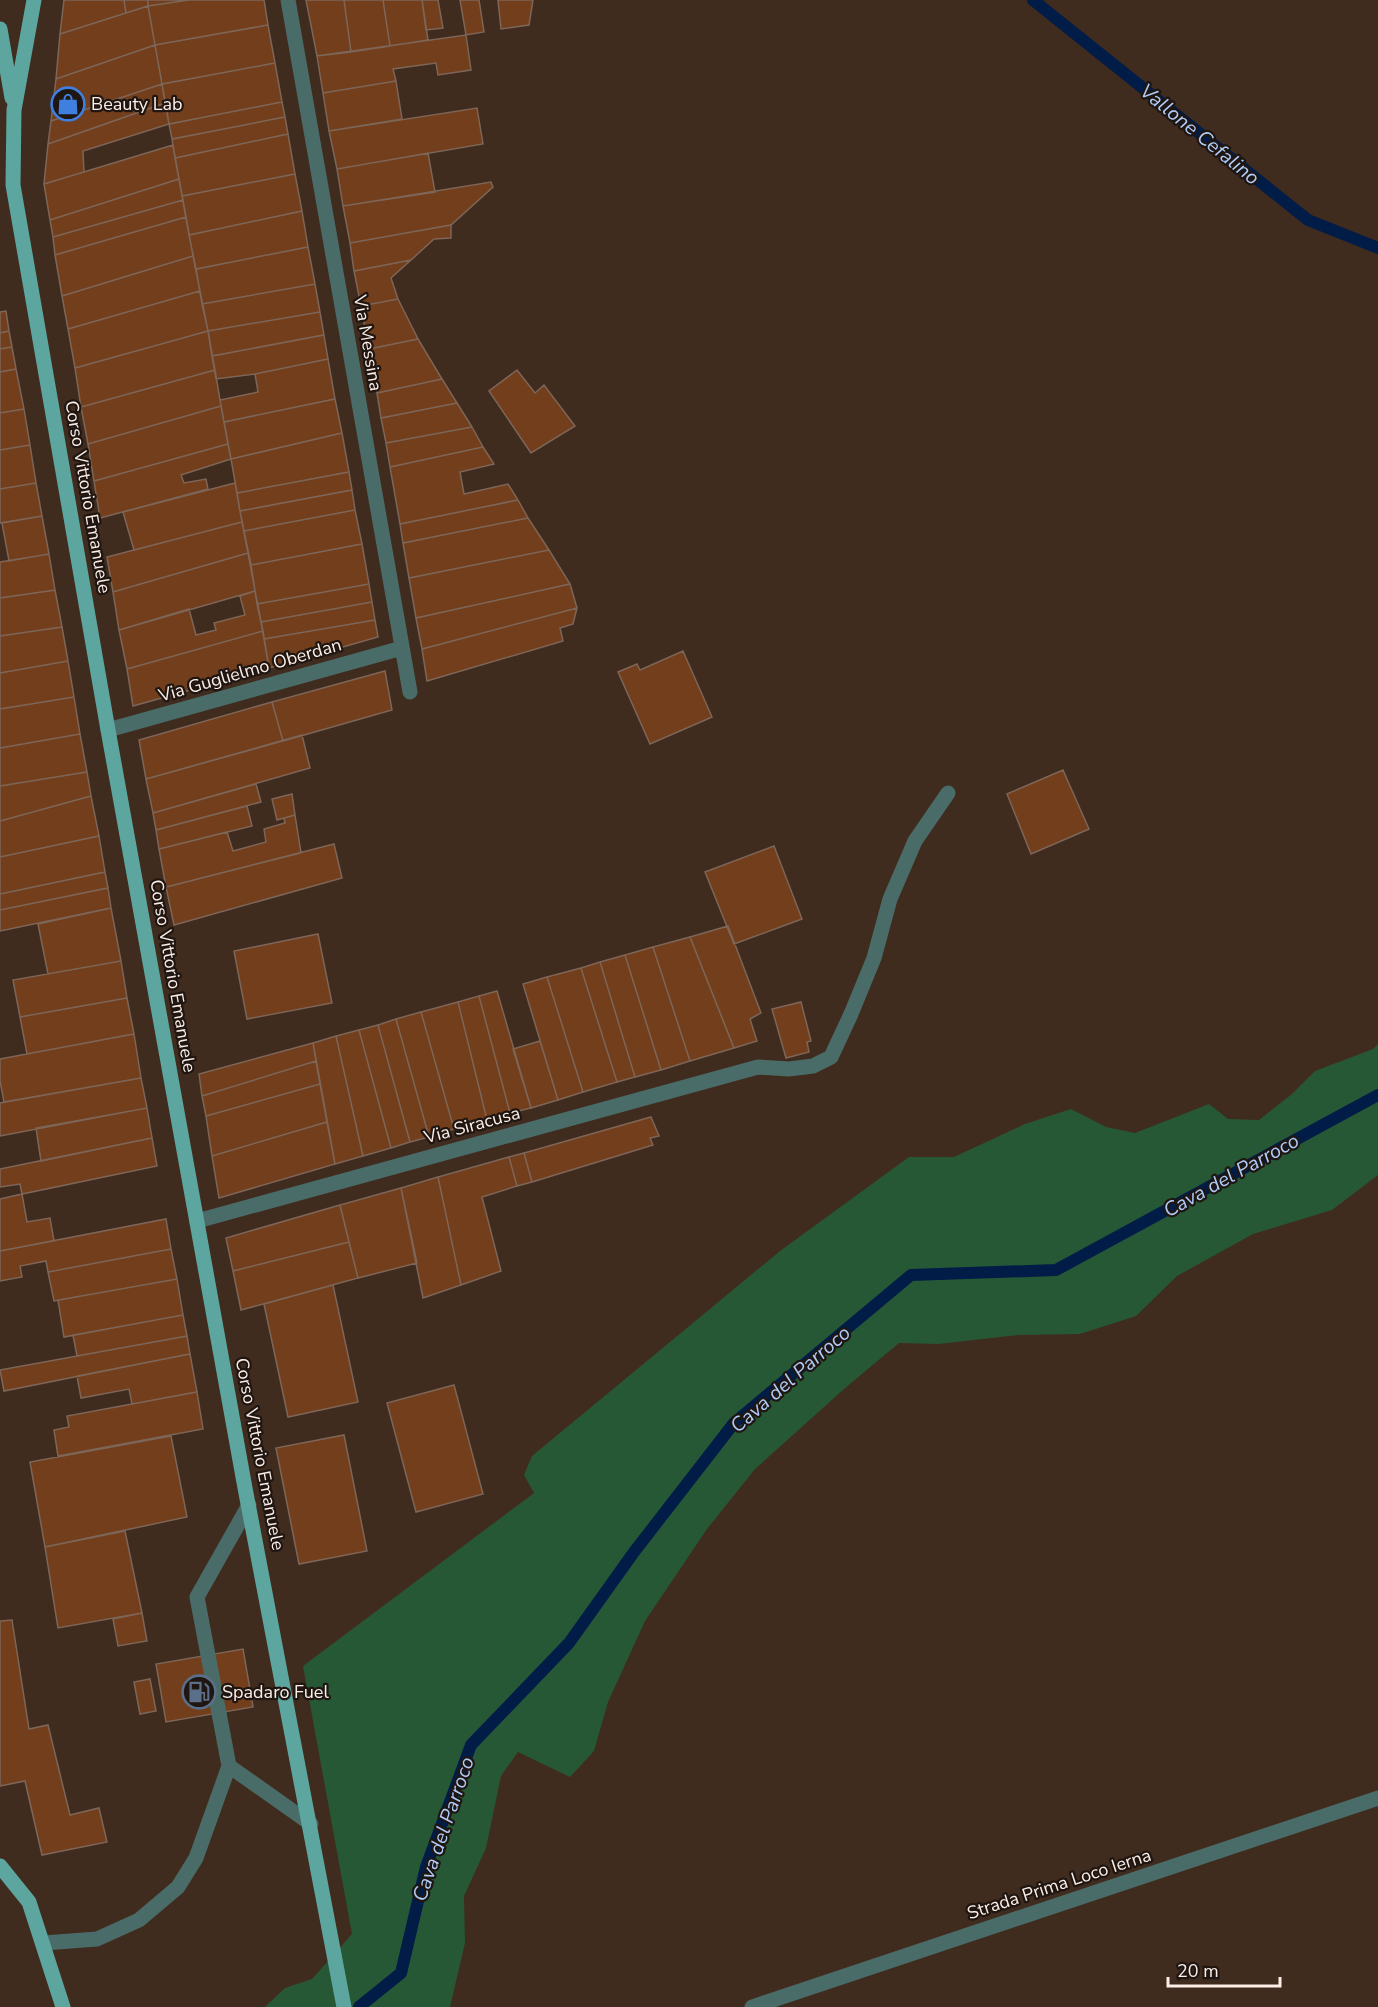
<svg xmlns="http://www.w3.org/2000/svg" width="1378" height="2007" font-family="'Nunito Sans',sans-serif">
<style>
.green{fill:#265836}
.lines{fill:none;stroke-linecap:round;stroke-linejoin:round}
.stream{stroke:#021c48;stroke-width:12}
.building{fill:#733e1c;stroke:#7d6658;stroke-width:1.5}
.minor{stroke:#4a6c68;stroke-width:15}
.major{stroke:#5ca69f;stroke-width:15}
.labels{text-anchor:middle;stroke-width:4.5;stroke-linejoin:round;paint-order:stroke}
.poi-label{font-size:18px;fill:#fceee7;stroke:#1f1611;text-anchor:start}
.street-label{font-size:18px;fill:#fceee7;stroke:#1f1611}
.water-label{font-size:20px;font-style:italic;fill:#afccf9;stroke:#1f1611}
</style>
<rect width="100%" height="100%" fill="#402b1f"/>
<path class="green" d="M1378 1044V1175L1332 1210 1253 1234 1177 1276 1136 1316 1080 1334 1018 1335 938 1344 899 1343 844 1389 755 1469 707 1529 645 1621 608 1702 594 1751 570 1777 518 1752 501 1776 486 1848 464 1896 465 1943 450 2007H265L285 1988 312 1979 352 1934 303 1666 534 1493 524 1475 532 1456 780 1251 909 1157H954L1025 1124 1071 1109 1106 1127 1135 1133 1209 1104 1228 1119 1259 1120 1292 1094 1315 1071 1373 1049Z"/>
<g class="lines">
<path class="stream" d="M1033 0 1308 220 1378 248
M359 2007 401 1973 426 1867 471 1745 569 1643 634 1552 734 1423 911 1275 1056 1270 1378 1095"/>
</g>
<path class="building" d="M64 0H124L126 13 60 34Z
M124 0H148V6L126 13Z
M148 0H189L148 6Z
M189 0H264L268 25 155 45 148 6Z
M306 0H344L351 52 317 56Z
M344 0H383L390 46 351 52Z
M383 0H422L428 40 390 46Z
M422 0H438L443 28 426 30Z
M460 0H479L484 32 466 35Z
M498 0H533L529 25 501 29Z
M148 6 155 45 56 79 60 34Z
M268 25 275 63 162 84 155 45Z
M466 35 471 70 438 75 436 63 393 69 396 81 323 93 317 56Z
M155 45 162 84 51 121 56 79Z
M275 63 282 102 169 124 162 84Z
M396 81 402 119 329 131 323 93Z
M162 84 165 103 48 144 51 121Z
M282 102 285 117 172 139 169 124Z
M165 103 169 124 83 151 84 172 44 184 48 144Z
M477 108 483 144 337 169 329 131Z
M285 117 288 134 175 158 172 139Z
M288 134 295 174 182 196 175 158Z
M173 145 179 179 50 220 44 184Z
M428 153 435 192 343 206 337 169Z
M295 174 302 211 189 235 182 196Z
M179 179 183 200 53 237 50 220Z
M491 182 493 187 451 225 350 243 343 206Z
M183 200 186 217 55 255 53 237Z
M302 211 308 247 196 269 189 235Z
M186 217 193 256 62 296 55 255Z
M451 225V238L434 239 411 260 354 271 350 243Z
M308 247 315 284 202 304 196 269Z
M193 256 200 291 68 329 62 296Z
M411 260 391 278 398 299 361 306 354 271Z
M315 284 320 312 208 331 202 304Z
M200 291 208 331 75 368 68 329Z
M398 299 418 339 369 349 361 306Z
M6 311 9 331 0 333V312Z
M320 312 324 335 212 356 208 331Z
M9 331 12 347 0 349V333Z
M208 331 215 370 81 407 75 368Z
M324 335 328 359 255 374 216 379 212 356Z
M418 339 442 379 377 393 369 349Z
M12 347 16 369 0 372V349Z
M328 359 335 399 224 422 220 400 258 392 255 374Z
M16 369 24 409 0 413V372Z
M215 370 221 406 88 444 81 407Z
M517 370 535 393 544 385 575 426 531 453 489 391Z
M442 379 457 403 381 418 377 393Z
M335 399 342 433 231 459 224 422Z
M457 403 472 427 386 443 381 418Z
M221 406 228 444 94 481 88 444Z
M24 409 30 445 0 450V413Z
M472 427 483 447 390 467 386 443Z
M342 433 349 472 237 493 231 459Z
M228 444 231 459 181 475 184 483 206 479 208 489 100 518 94 481Z
M30 445 36 483 0 489V450Z
M483 447 494 464 460 472 464 494 508 484 518 500 400 524 390 467Z
M349 472 352 490 240 511 237 493Z
M36 483 42 516 0 523V489Z
M235 483 242 522 134 550 123 512Z
M352 490 355 510 244 531 240 511Z
M518 500 528 518 403 543 400 524Z
M355 510 362 544 251 565 244 531Z
M42 516 49 554 9 561 2 523Z
M528 518 549 550 409 578 403 543Z
M242 522 248 553 113 592 107 557Z
M362 544 369 584 257 604 251 565Z
M549 550 570 584 416 618 409 578Z
M248 553 255 591 119 630 113 592Z
M49 554 55 590 0 598V562Z
M369 584 372 602 261 622 257 604Z
M570 584 577 608 422 649 416 618Z
M55 590 62 627 0 636V598Z
M255 591 263 631 127 669 119 630 189 609 196 635 216 630 214 623 245 615 240 596Z
M372 602 375 620 264 639 261 622Z
M577 608 573 624 560 628 563 641 427 681 422 649Z
M375 620 378 637 269 668 264 639Z
M62 627 68 661 0 673V636Z
M263 631 269 668 133 706 127 669Z
M683 651 712 717 650 744 618 672 637 664 640 670Z
M68 661 74 697 0 709V673Z
M385 671 392 710 283 741 272 702Z
M74 697 80 734 0 748V709Z
M272 702 283 741 146 779 139 740Z
M80 734 87 772 0 786V748Z
M302 735 310 768 153 813 146 779Z
M1063 770 1089 829 1031 854 1007 794Z
M87 772 91 796 0 821V786Z
M256 784 261 802 156 830 153 813Z
M292 794 295 815 277 820 272 799Z
M91 796 99 836 0 857V821Z
M247 806 252 826 159 849 156 830Z
M295 815 301 853 166 887 159 849 227 832 233 851 266 842 264 829 285 823 284 818Z
M99 836 105 872 0 894V857Z
M334 844 342 878 174 925 166 887Z
M774 846 802 919 734 944 705 872Z
M105 872 108 888 0 910V894Z
M108 888 111 908 0 931V910Z
M111 908 121 961 48 974 38 924Z
M728 926 761 1013 750 1019 757 1041 734 1048 690 937Z
M318 934 332 1003 247 1019 234 951Z
M690 937 734 1048 690 1061 653 947Z
M653 947 690 1061 661 1070 625 955Z
M625 955 661 1070 635 1077 600 962Z
M121 961 127 998 20 1017 13 980Z
M600 962 635 1077 617 1082 581 968Z
M581 968 617 1082 583 1092 547 977Z
M547 977 583 1092 558 1100 523 984Z
M497 991 531 1108 510 1113 479 996Z
M479 996 510 1113 487 1120 458 1002Z
M127 998 134 1034 27 1054 20 1017Z
M458 1002 487 1120 454 1129 421 1012Z
M801 1002 811 1041 807 1042 809 1052 786 1058 772 1009Z
M421 1012 454 1129 429 1137 396 1019Z
M396 1019 429 1137 410 1142 378 1025Z
M378 1025 410 1142 391 1148 359 1030Z
M359 1030 391 1148 363 1156 336 1036Z
M134 1034 141 1078 4 1102 0 1081V1059Z
M336 1036 363 1156 335 1164 313 1043Z
M540 1041 558 1100 531 1108 513 1049Z
M313 1043 316 1061 202 1096 199 1074Z
M316 1061 320 1084 206 1116 202 1096Z
M141 1078 147 1108 0 1136V1103Z
M320 1084 327 1122 212 1156 206 1116Z
M147 1108 152 1138 41 1161 36 1128Z
M651 1117 659 1136 650 1138 653 1145 532 1182 524 1153Z
M327 1122 335 1164 219 1198 212 1156Z
M152 1138 157 1166 22 1194 20 1184 0 1187V1169Z
M524 1153 532 1182 517 1186 509 1157Z
M509 1157 517 1186 482 1197 501 1271 461 1285 438 1177Z
M438 1177 461 1285 423 1298 401 1188Z
M401 1188 417 1263 358 1278 340 1205Z
M22 1194 27 1222 50 1218 54 1241 0 1251V1199Z
M340 1205 349 1242 233 1271 226 1238Z
M166 1219 171 1249 48 1272 46 1261 20 1266 22 1277 0 1281V1251Z
M349 1242 358 1278 241 1310 233 1271Z
M171 1249 177 1279 54 1301 48 1272Z
M177 1279 183 1315 64 1337 58 1300Z
M333 1285 358 1402 288 1417 264 1304Z
M183 1315 187 1336 77 1356 73 1335Z
M187 1336 190 1354 4 1391 0 1370Z
M190 1354 197 1392 132 1404 129 1389 81 1398 77 1376Z
M454 1385 483 1494 416 1512 387 1403Z
M197 1392 203 1429 58 1456 54 1430 69 1427 67 1416Z
M344 1435 367 1551 299 1564 276 1448Z
M171 1436 187 1517 45 1547 30 1462Z
M125 1531 142 1613 58 1628 45 1547Z
M142 1613 147 1641 118 1646 113 1619Z
M12 1620 29 1729 48 1725 70 1815 99 1808 107 1842 42 1855 25 1781 0 1786V1621Z
M243 1649 253 1707 166 1722 156 1664Z
M150 1679 156 1711 140 1714 134 1682Z"/>
<g class="lines">
<path class="minor" d="M288 0 410 692
M108 730 402 648
M197 1221 758 1067 789 1069 813 1066 831 1057 851 1014 874 958 890 899 915 841 948 793
M249 1505 197 1597 229 1766 311 1824
M44 1943 97 1939 139 1920 178 1887 196 1858 229 1766
M752 2007 1378 1798"/>
<path class="major" d="M34 0 14 110 13 185 108 730 245 1488 344 2007
M0 29 12 98
M0 1866 29 1902 63 2007"/>
</g>
<defs>
<symbol id="shop-ring" viewBox="-11 -11 22 22"><circle r="9.5" fill="#1f1611" stroke="#3f7fe0" stroke-width="1.5"/><path d="M-5-2.5h2.3a2.7 3.5 0 0 1 5.4 0H5L5.5 6h-11ZM-1.5-2.5h3a1.5 2.3 0 0 0-3 0Z" fill="#3f7fe0"/></symbol>
<symbol id="fuel-ring" viewBox="-11 -11 22 22"><circle r="9.5" fill="#1f1611" stroke="#5c6f8a" stroke-width="1.5"/><path d="M-5.5-6h7V0h2V4h1.3V-2.5L3-4.5l.8-.8L6-3V5H2.5V1h-1V6h-7ZM-4.2-4.7v3.2H.2V-4.7Z" fill="#5c6f8a"/></symbol>
</defs>
<g fill-rule="evenodd">
<use href="#shop-ring" x="49" y="85" width="38" height="38"/>
<use href="#fuel-ring" x="180" y="1673" width="38" height="38"/>
</g>
<g class="labels">
<g class="poi-label">
<text x="91" y="110">Beauty Lab</text>
<text x="222" y="1698">Spadaro Fuel</text>
</g>
<g class="street-label">
<text transform="translate(368 343) rotate(80)" y="6">Via Messina</text>
<text transform="translate(88 497) rotate(80)" y="6">Corso Vittorio Emanuele</text>
<text transform="translate(250 670) rotate(-16)" y="6">Via Guglielmo Oberdan</text>
<text transform="translate(173 976) rotate(80)" y="6">Corso Vittorio Emanuele</text>
<text transform="translate(472 1125) rotate(-15)" y="6">Via Siracusa</text>
<text transform="translate(260 1454) rotate(79)" y="6">Corso Vittorio Emanuele</text>
<text transform="translate(1059 1884) rotate(-18)" y="6">Strada Prima Loco Ierna</text>
</g>
<g class="water-label">
<text transform="translate(1200 134) rotate(39)" y="7">Vallone Cefalino</text>
<text transform="translate(1231 1175) rotate(-29)" y="7">Cava del Parroco</text>
<text transform="translate(790 1379) rotate(-41)" y="7">Cava del Parroco</text>
<text transform="translate(443 1829) rotate(-71)" y="7">Cava del Parroco</text>
</g>
</g>
<path d="M1168 1977v9h112v-9" fill="none" stroke="#fceee7" stroke-width="3"/>
<text x="1177" y="1977" font-size="18" fill="#fceee7" stroke="#1f1611" stroke-width="4.5" paint-order="stroke">20 m</text>
</svg>
